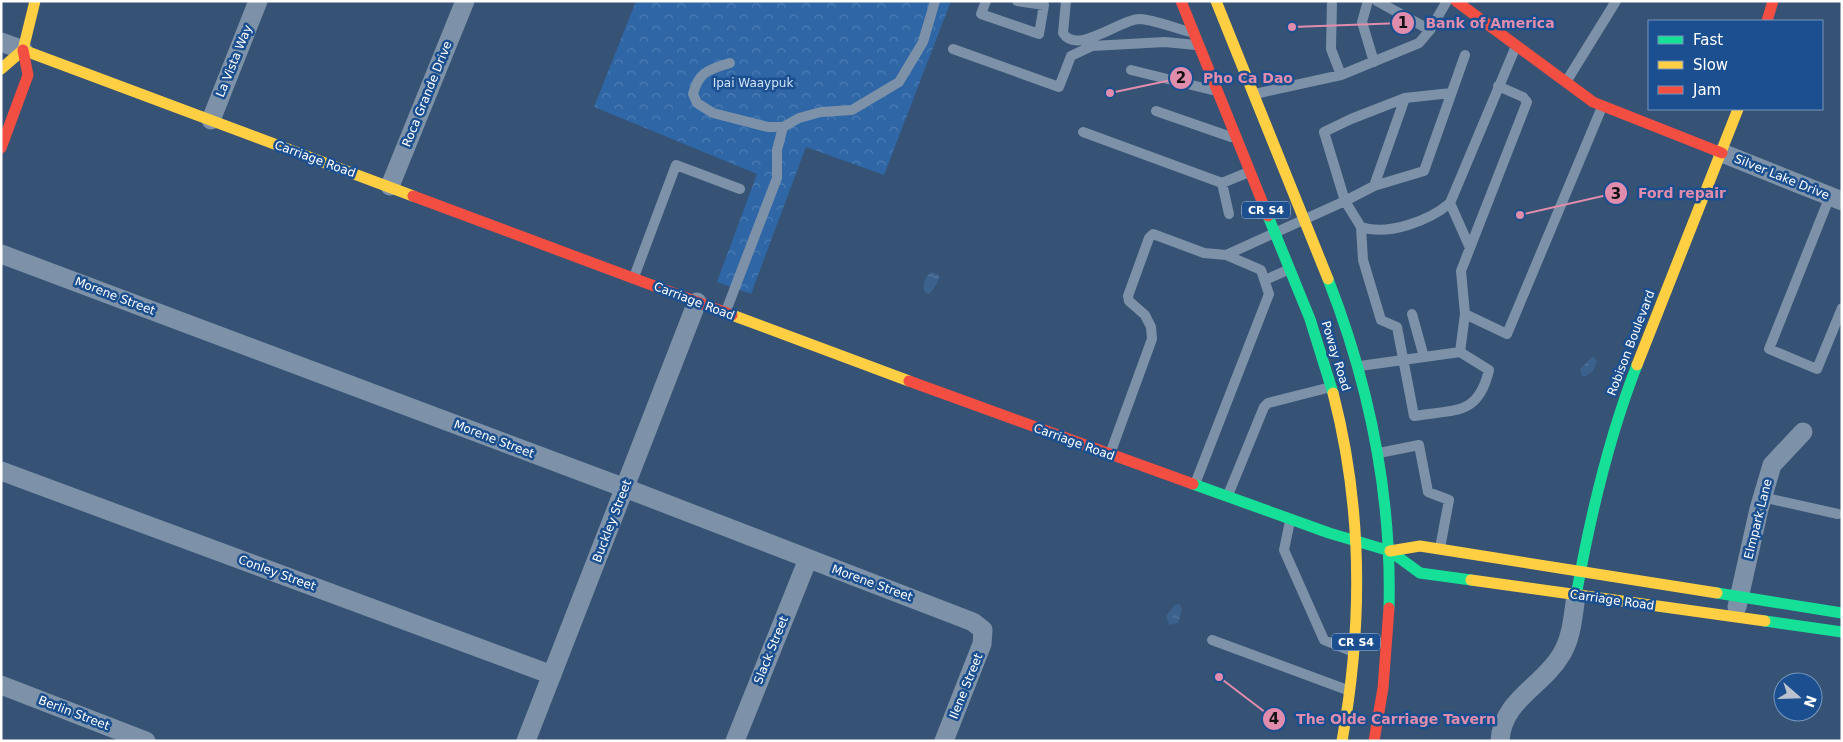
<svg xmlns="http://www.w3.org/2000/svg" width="1843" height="742" font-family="'DejaVu Sans',sans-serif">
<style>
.park{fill:url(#park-crowns)}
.water{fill:url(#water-ripples)}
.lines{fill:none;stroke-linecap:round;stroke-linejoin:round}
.lane{stroke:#7d92a8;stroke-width:10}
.street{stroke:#7d92a8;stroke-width:19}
.fast{stroke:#16e098;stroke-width:11}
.slow{stroke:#ffcf43;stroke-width:11}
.jam{stroke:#f24e42;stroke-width:11}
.labels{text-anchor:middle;stroke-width:5;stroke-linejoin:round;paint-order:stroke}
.shield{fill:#1b4f8f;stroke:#bbcadd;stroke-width:1}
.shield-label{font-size:11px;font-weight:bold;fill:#fff}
.street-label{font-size:12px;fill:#fff;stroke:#1b4f8f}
.park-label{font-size:12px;fill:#cfe3fa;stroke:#1b4f8f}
.leader{fill:none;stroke:#e08cad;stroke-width:2}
.callout-dot{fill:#e08cad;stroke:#1b4f8f;stroke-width:2}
.mark-label{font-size:15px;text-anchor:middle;font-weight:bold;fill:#111}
.callout-label{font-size:14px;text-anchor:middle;font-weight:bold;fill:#e08cad;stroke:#1b4f8f;stroke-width:5;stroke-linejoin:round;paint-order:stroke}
</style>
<defs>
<pattern id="park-crowns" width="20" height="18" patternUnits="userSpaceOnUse" patternTransform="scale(1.25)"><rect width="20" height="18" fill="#2f66a5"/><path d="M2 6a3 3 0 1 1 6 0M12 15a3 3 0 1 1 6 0" fill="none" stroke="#4e7db2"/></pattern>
<pattern id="water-ripples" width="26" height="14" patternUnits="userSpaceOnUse" patternTransform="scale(1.25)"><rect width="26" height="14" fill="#3b618d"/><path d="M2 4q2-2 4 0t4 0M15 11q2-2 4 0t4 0" fill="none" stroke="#58799e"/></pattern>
</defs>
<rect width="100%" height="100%" fill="#365274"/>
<path class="park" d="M636 1H951L884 175 806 147 751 294 717 282 757 174 594 107Z"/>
<path class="water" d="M932 272 939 275C940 280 933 292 928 294L924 291C923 283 925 275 932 272Z
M1593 356 1597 361 1593 371 1586 376H1582L1580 369Z
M1179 604 1182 609 1178 623 1169 625 1166 616 1175 605Z"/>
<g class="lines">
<path class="lane" d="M986 1 981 14 1039 34 1044 5 1017 1
M1066 1 1063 33C1077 56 1120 19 1140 19 1155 20 1174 28 1190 32
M1332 1 1331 49 1341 75
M1368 1 1362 22 1374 62
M1377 1 1430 30
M953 49 1059 87 1071 56 1092 46 1165 42 1196 45
M730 63C709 70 699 71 693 94L697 103 713 113 768 127H783L799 118 821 112 852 110 899 82 923 42 935 1
M1131 70 1212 90
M1566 82 1616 1
M1498 86 1523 97 1527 102 1461 271 1465 314 1507 334 1602 107
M1451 93 1405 98 1351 119 1324 132 1345 201 1374 186 1424 171 1465 55
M1255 94 1341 75 1419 43 1430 30 1447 1
M1156 111 1231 137
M1083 132 1222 183 1249 172
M1222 183 1229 214
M1374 186 1405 98
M1830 196 1769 349 1817 369 1842 308
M1361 227 1363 260 1381 320 1397 327 1414 416C1454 409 1478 417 1489 370L1460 352
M1470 248 1450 203 1516 46
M1226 255 1345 201 1361 227C1388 236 1429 221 1450 203
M634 277 676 165 740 189
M1265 280 1290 269
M726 311 777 178V150L783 127
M1412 314 1424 357
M1360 366 1460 352 1465 314
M1379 453 1419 445 1428 492 1449 500 1440 548
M1110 454 1152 339 1151 327 1145 315 1129 301 1128 296 1149 238 1153 234 1204 253 1226 255 1261 270 1269 294 1195 484
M1228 495 1264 407 1268 403 1331 387
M1762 497 1838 514
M1290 521 1284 550 1324 640 1353 652
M1212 640 1350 691"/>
<path class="street" d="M1 42 23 50
M211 120 258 1
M1722 153 1842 201
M390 186 465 1
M1 254 625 488 973 622 983 630 982 644 944 741
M1 471 552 675
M1737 607 1759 509 1772 465 1803 432
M1 685 146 741
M526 741 697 302
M735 741 808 559
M1500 741C1502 700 1543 686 1561 655 1572 638 1573 615 1576 596"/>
<path class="fast" d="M1268 216 1310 319 1333 393
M1328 279C1369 384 1392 495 1389 608
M1193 484 1329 533 1390 551 1420 573 1471 580
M1717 593 1842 613
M1576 596C1590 517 1608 439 1637 365
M1765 621 1842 632"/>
<path class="slow" d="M1216 1 1328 279
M23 50 413 196
M1 69 23 50 35 1
M732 315 909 381
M1637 365 1738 109
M1333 393C1363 508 1363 624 1342 741
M1390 551 1420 546 1717 593
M1471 580 1765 621"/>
<path class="jam" d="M1181 1 1268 216
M1456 1 1593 102 1722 153
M1767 21 1773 1
M1 148 28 75 23 50
M413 196 732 315
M909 381 1193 484
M1374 741 1383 688 1389 608"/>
</g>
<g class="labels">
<g class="shield">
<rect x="1242" y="201.5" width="48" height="17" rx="4"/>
<rect x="1332" y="633.5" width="48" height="17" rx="4"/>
</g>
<g class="shield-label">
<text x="1266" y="214">CR S4</text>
<text x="1356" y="646">CR S4</text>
</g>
<g class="street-label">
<text transform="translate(234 61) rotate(-68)" y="4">La Vista Way</text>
<text transform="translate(427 94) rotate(-68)" y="4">Roca Grande Drive</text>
<text transform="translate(315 159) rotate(20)" y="4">Carriage Road</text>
<text transform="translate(1782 177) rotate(22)" y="4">Silver Lake Drive</text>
<text transform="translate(115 296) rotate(21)" y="4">Morene Street</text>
<text transform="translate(694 301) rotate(21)" y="4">Carriage Road</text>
<text transform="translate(1631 343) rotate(-69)" y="4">Robison Boulevard</text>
<text transform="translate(1336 356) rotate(73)" y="4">Poway Road</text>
<text transform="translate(494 439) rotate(21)" y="4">Morene Street</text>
<text transform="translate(1074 442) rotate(20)" y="4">Carriage Road</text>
<text transform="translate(1758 519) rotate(-76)" y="4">Elmpark Lane</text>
<text transform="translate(612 521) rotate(-69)" y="4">Buckley Street</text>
<text transform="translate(277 573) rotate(20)" y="4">Conley Street</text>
<text transform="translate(872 583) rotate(20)" y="4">Morene Street</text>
<text transform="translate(1612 600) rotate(8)" y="4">Carriage Road</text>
<text transform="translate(771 650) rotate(-68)" y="4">Slack Street</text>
<text transform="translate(966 686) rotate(-68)" y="4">Ilene Street</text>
<text transform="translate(74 713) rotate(21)" y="4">Berlin Street</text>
</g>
<g class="park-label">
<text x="753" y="87">Ipai Waaypuk</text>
</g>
</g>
<path class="leader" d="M1292 27L1403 23M1110 93L1181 78M1520 215L1616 193M1219 677L1274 719"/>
<g class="callout-dot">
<circle cx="1292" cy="27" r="5"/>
<circle cx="1110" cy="93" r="5"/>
<circle cx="1520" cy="215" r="5"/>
<circle cx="1219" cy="677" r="5"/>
<circle cx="1403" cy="23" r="12"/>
<circle cx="1181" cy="78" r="12"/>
<circle cx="1616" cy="193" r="12"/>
<circle cx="1274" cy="719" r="12"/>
</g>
<g class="mark-label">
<text x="1403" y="28">1</text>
<text x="1181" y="83">2</text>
<text x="1616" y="199">3</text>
<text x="1274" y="724">4</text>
</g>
<g class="callout-label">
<text x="1490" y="28">Bank of America</text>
<text x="1248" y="83">Pho Ca Dao</text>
<text x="1682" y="198">Ford repair</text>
<text x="1396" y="724">The Olde Carriage Tavern</text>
</g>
<rect width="1843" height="742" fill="none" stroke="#ffffff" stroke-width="5"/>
<rect x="1648" y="20" width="175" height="90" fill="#1b4f8f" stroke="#7695bc"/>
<rect x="1658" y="36" width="25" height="8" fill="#16e098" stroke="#7695bc"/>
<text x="1693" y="45" font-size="15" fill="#ffffff">Fast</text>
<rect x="1658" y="61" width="25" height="8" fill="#ffcf43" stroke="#7695bc"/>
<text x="1693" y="70" font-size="15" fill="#ffffff">Slow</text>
<rect x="1658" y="86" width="25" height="8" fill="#f24e42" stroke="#7695bc"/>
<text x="1693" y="95" font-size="15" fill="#ffffff">Jam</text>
<g transform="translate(1798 697) rotate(110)"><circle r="24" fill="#1b4f8f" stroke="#7695bc"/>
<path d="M0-4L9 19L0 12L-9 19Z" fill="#b9c2ce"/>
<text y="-8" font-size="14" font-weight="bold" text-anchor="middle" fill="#ffffff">N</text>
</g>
</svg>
